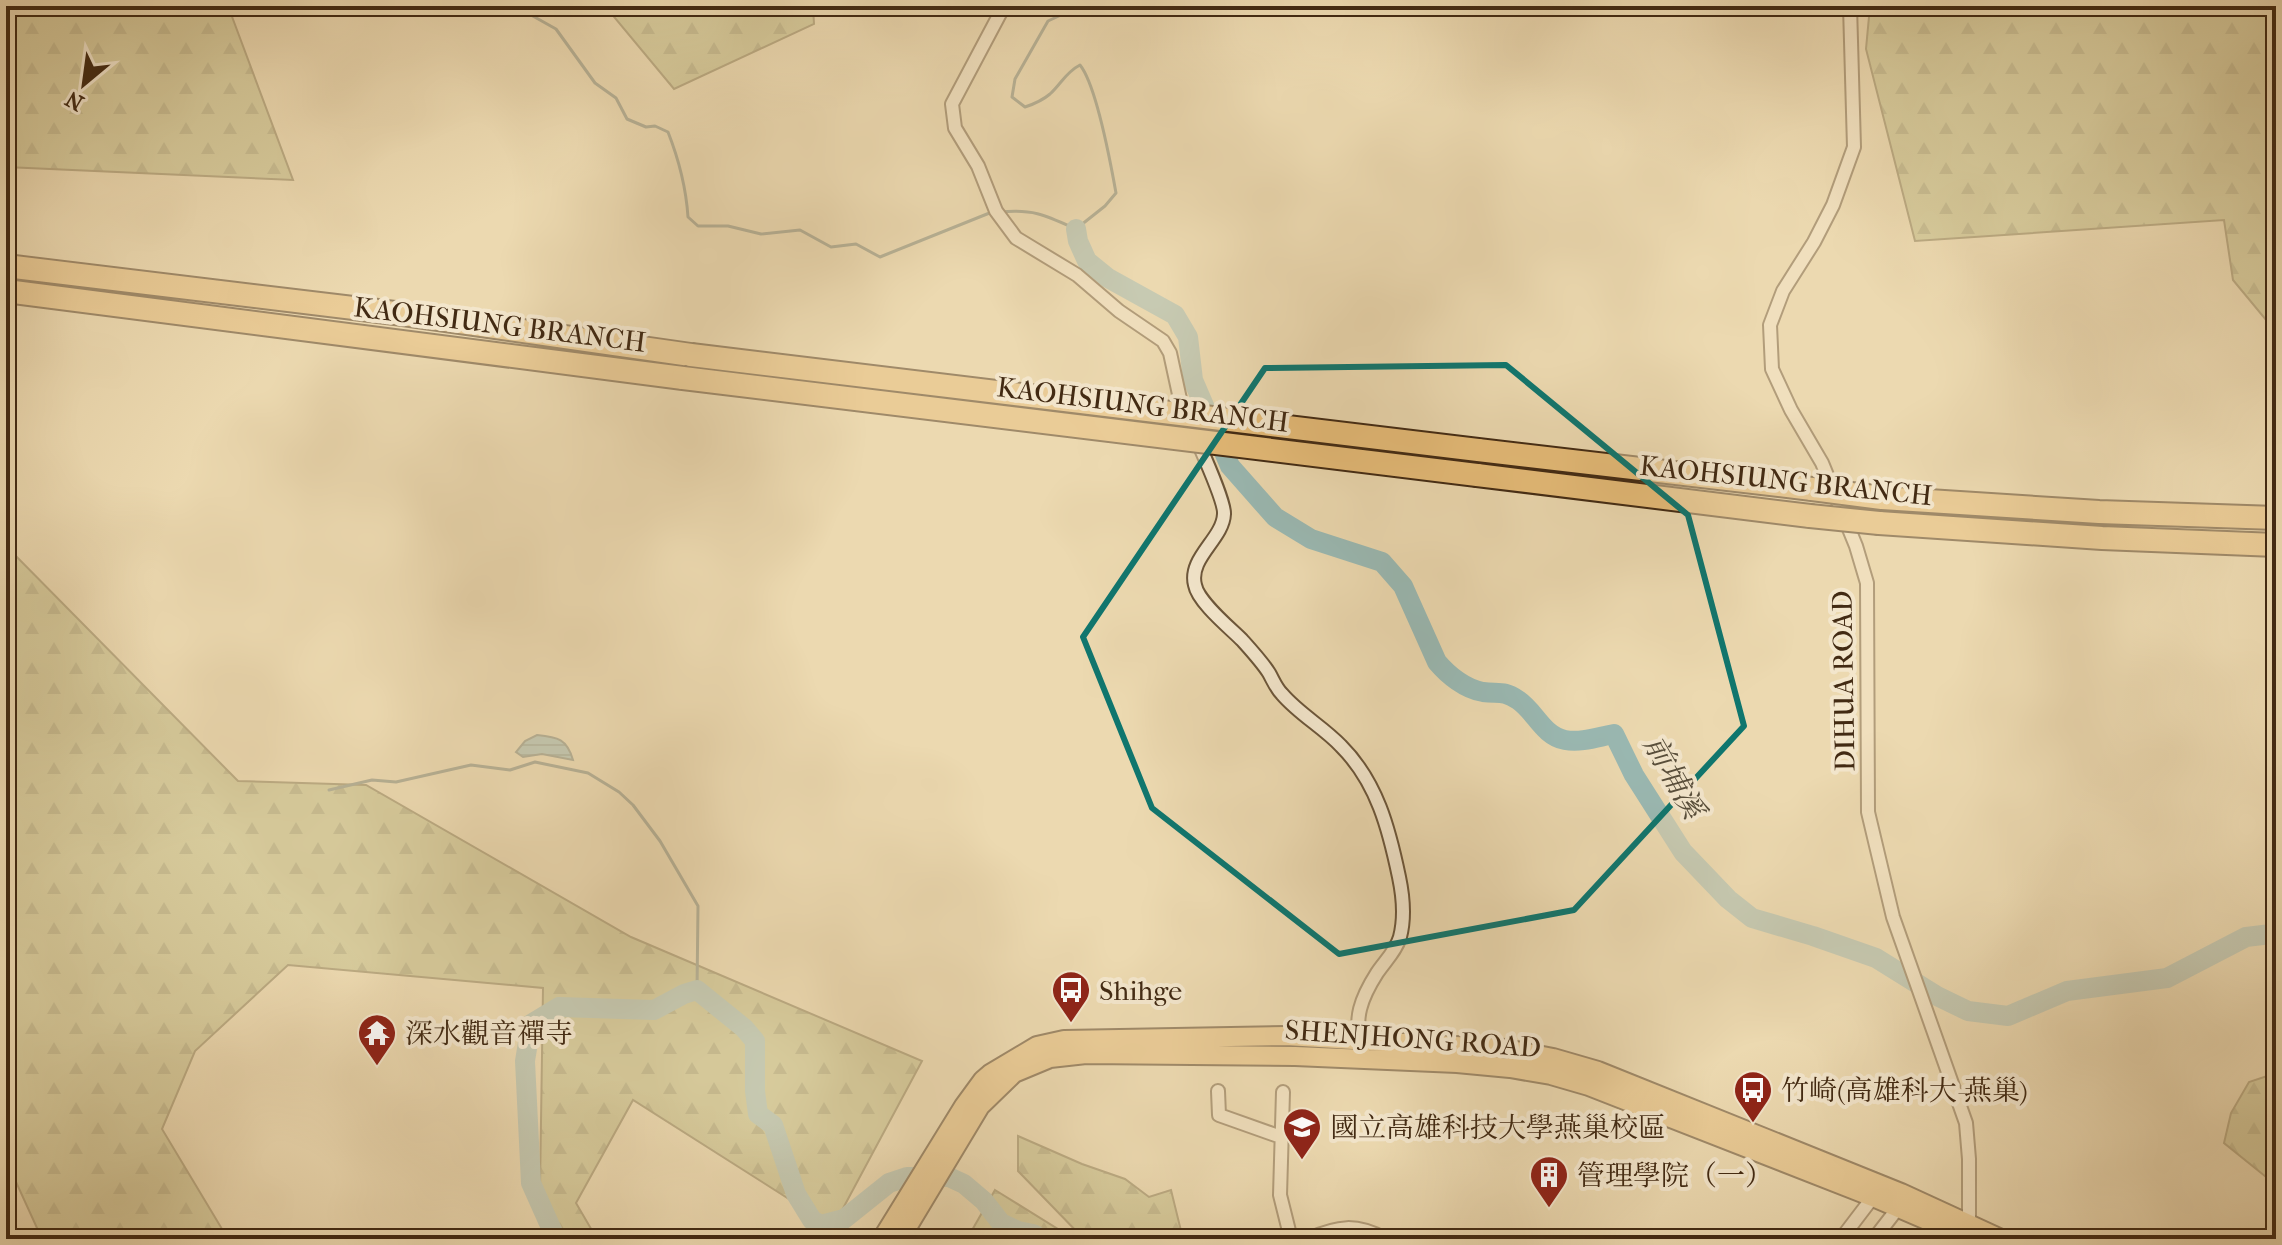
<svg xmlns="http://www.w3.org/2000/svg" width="2282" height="1245" font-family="'IM FELL French Canon','Noto Serif TC',serif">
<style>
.forest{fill:url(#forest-firs);stroke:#80744c;stroke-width:2}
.water{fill:url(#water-rules);stroke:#778073;stroke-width:2}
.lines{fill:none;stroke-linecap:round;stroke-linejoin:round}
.stream{stroke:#778073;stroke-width:3}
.river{stroke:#9ab9b3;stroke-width:20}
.street-casing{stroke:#6c563a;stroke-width:16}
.primary-casing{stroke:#422a13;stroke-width:22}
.highway-casing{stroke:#422a13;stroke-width:26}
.street{stroke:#f3e6cc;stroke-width:12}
.primary{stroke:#e6bc78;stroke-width:18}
.highway{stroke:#e6bc78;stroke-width:22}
.highway-bridge-casing{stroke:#422a13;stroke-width:26;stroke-linecap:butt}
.highway-bridge{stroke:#e6bc78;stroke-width:22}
.marked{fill:none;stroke:#0f766e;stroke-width:6;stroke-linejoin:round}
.labels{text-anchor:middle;stroke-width:8;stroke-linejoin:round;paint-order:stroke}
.street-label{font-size:28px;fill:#422a13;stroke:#f3e6cc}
.poi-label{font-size:28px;fill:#422a13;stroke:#f3e6cc;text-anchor:start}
.water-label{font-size:30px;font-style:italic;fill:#584e3b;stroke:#f3e6cc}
</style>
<defs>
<pattern id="forest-firs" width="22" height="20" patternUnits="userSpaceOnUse" patternTransform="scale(2)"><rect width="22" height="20" fill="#bebd86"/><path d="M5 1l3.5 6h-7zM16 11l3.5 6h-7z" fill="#9c9a6c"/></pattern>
<pattern id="water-rules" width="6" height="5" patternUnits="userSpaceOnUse" patternTransform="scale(2)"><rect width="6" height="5" fill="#9ab9b3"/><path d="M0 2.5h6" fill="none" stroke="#7f9790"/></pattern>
</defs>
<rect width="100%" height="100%" fill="#ecd9b0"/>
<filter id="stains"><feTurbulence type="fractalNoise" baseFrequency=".0025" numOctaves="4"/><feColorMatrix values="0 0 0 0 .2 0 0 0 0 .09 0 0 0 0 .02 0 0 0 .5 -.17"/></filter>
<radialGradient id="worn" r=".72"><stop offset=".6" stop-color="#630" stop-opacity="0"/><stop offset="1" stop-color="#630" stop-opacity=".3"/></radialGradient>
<path class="forest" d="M6 6H228L293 180 6 167Z
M605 6H813L814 24 674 89Z
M1870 6H2276V332L2233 280 2224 220 1915 241 1866 49Z
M6 546 238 781 366 785 631 937 922 1061 833 1227 633 1100 576 1203 597 1239H552L540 1189 543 988 288 965 195 1051 162 1129 228 1239H42L6 1160Z
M2273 1074 2276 1075V1185L2224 1143 2231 1113 2249 1082Z
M1018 1136 1082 1164 1125 1179 1149 1197 1171 1190 1183 1239H1077L1081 1236 1018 1171Z
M995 1190 1074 1239H976L971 1232Z"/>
<path class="water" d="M537 735C558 737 567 739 573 760L542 754 523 757 516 752 525 741Z"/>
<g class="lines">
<path class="stream" d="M515 6 556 29 595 83 616 98 627 119 646 127 655 126 668 132C679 160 686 187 688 217L698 226H728L761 234 800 230 831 247 856 244 880 257 992 212
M1000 212C1034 209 1045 215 1076 229L1105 206 1116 193C1111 165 1096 85 1080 65 1066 72 1061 84 1050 94 1043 100 1034 104 1025 107L1012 97 1015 79 1048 21 1074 9 1075 6
M329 790 372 780 396 782 471 765 510 770 535 762 588 773 619 792 633 805 660 841 698 906 697 990"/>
<path class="river" d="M1076 229 1078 241 1087 261 1108 278 1175 315 1188 337 1193 380 1230 466 1275 517 1311 539 1382 562 1403 586 1437 662C1448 675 1465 689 1483 692 1499 694 1503 690 1518 700 1535 711 1543 736 1565 740 1581 743 1598 737 1614 734L1634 775 1683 852 1728 899 1752 918 1813 936 1876 958 1937 996 1968 1011 2008 1016 2067 991 2167 978 2246 937 2271 934 2276 937
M556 1239 531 1183 525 1061 531 1024 559 1007 654 1010 684 994 697 990 744 1028 755 1041V1091L758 1114 773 1125 796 1194 812 1220 821 1225 844 1219 889 1183 907 1177H949L964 1184 984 1201 1001 1223 1018 1231 1033 1234 1042 1239"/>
<defs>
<path id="street" d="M1004 6 952 104 955 128 978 166 996 211 1016 238 1077 275 1119 311 1163 341 1170 353 1180 399 1187 416
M1850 6 1854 147 1833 205 1814 242 1783 291 1770 325 1772 369 1791 410 1822 463 1856 546 1867 583 1868 812 1893 917 1966 1123 1969 1159V1223L1967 1230
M1197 440C1203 454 1225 502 1224 514 1223 539 1188 558 1195 585 1198 602 1230 628 1242 640 1251 650 1262 662 1269 673 1273 680 1276 688 1282 694 1299 714 1323 727 1341 746 1377 782 1389 829 1399 877 1403 896 1405 918 1400 937 1396 951 1385 961 1377 973 1363 995 1350 1022 1365 1046
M1218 1091 1219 1115 1281 1137
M1283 1092 1280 1195 1291 1239
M1308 1239C1338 1226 1356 1223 1385 1239
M1841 1239 1873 1197 1877 1196
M1874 1239 1898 1208 1897 1203"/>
<path id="primary" d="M882 1239 964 1106 983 1080 990 1074 1037 1046 1064 1040 1286 1036 1506 1049 1553 1058 1598 1071 1901 1193 2001 1239
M900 1239 980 1106 1014 1073 1050 1058 1086 1054 1295 1056 1457 1063 1510 1068 1551 1075 1589 1086 1873 1197 1971 1239"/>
<path id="highway" d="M6 266 403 314 691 355
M6 291 683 378
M1478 450 1812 489
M1477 475 1810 516
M1882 498 2099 512 2276 518
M1879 523 2102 538 2276 545"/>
</defs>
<use href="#street" class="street-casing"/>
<use href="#primary" class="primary-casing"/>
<use href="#highway" class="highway-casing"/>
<use href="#street" class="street"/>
<use href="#primary" class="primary"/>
<use href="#highway" class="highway"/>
<defs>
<path id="highway-bridge" d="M691 355 1478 450
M683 378 1477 475
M1812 489 1882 498
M1810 516 1879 523"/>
</defs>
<use href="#highway-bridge" class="highway-bridge-casing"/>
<use href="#highway-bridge" class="highway-bridge"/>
</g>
<path d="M0 0H2282V1245H0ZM1506 365 1688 515 1744 726 1574 910 1339 954 1152 808 1083 637 1265 368Z" fill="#ecd9b0" fill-opacity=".55" fill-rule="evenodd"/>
<path class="marked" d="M1506 365 1688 515 1744 726 1574 910 1339 954 1152 808 1083 637 1265 368Z"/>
<defs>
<symbol id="bus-pin" viewBox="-11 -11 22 30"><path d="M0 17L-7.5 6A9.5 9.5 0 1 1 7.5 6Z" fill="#8f2418" stroke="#f3e6cc"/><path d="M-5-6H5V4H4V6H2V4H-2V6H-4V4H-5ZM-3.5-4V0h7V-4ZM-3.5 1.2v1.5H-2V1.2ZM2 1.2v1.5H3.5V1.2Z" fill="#fff"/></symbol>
<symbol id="temple-pin" viewBox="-11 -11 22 30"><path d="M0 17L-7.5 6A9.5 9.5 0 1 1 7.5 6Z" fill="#8f2418" stroke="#f3e6cc"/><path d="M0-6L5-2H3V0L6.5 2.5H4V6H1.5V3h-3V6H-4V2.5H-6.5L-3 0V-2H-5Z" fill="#fff"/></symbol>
<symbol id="university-pin" viewBox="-11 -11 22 30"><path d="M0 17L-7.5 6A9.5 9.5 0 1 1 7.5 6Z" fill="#8f2418" stroke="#f3e6cc"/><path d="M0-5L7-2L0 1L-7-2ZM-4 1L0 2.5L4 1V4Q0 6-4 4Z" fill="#fff"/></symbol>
<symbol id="building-pin" viewBox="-11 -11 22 30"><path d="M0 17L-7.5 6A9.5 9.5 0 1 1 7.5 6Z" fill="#8f2418" stroke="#f3e6cc"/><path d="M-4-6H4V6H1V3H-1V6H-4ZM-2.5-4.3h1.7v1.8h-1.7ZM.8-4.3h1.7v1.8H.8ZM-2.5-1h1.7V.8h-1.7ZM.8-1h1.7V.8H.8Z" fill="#fff"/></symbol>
</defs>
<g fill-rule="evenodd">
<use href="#bus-pin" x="1049" y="968" width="44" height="60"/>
<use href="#temple-pin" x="355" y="1011" width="44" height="60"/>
<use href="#bus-pin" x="1731" y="1068" width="44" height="60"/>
<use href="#university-pin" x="1280" y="1105" width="44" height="60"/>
<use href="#building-pin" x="1527" y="1153" width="44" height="60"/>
</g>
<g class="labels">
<g class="street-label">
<text transform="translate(500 324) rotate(7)" y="10">KAOHSIUNG BRANCH</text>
<text transform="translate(1143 404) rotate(7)" y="10">KAOHSIUNG BRANCH</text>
<text transform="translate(1786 480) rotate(6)" y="10">KAOHSIUNG BRANCH</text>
<text transform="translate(1843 681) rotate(-91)" y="10">DIHUA ROAD</text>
<text transform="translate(1413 1038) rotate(4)" y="10">SHENJHONG ROAD</text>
</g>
<g class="poi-label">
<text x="1099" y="1000">Shihge</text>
<text x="405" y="1043">深水觀音禪寺</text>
<text x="1781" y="1100">竹崎(高雄科大-燕巢)</text>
<text x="1330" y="1137">國立高雄科技大學燕巢校區</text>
<text x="1577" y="1185">管理學院（一）</text>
</g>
<g class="water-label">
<text transform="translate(1674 777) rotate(60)" y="10">前埔溪</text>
</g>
</g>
<rect width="2282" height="1245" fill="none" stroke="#ecd9b0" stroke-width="32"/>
<rect x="8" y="8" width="2266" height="1229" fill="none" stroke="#422a13" stroke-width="4"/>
<rect x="16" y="16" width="2250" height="1213" fill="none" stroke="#422a13" stroke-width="2"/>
<g transform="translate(84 84) rotate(209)" stroke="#f3e6cc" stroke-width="6" paint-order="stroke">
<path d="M0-6L14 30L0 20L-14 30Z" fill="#422a13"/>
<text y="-12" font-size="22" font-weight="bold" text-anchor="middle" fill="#422a13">N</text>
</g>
<rect width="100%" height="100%" filter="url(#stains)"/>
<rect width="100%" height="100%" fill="url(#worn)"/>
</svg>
